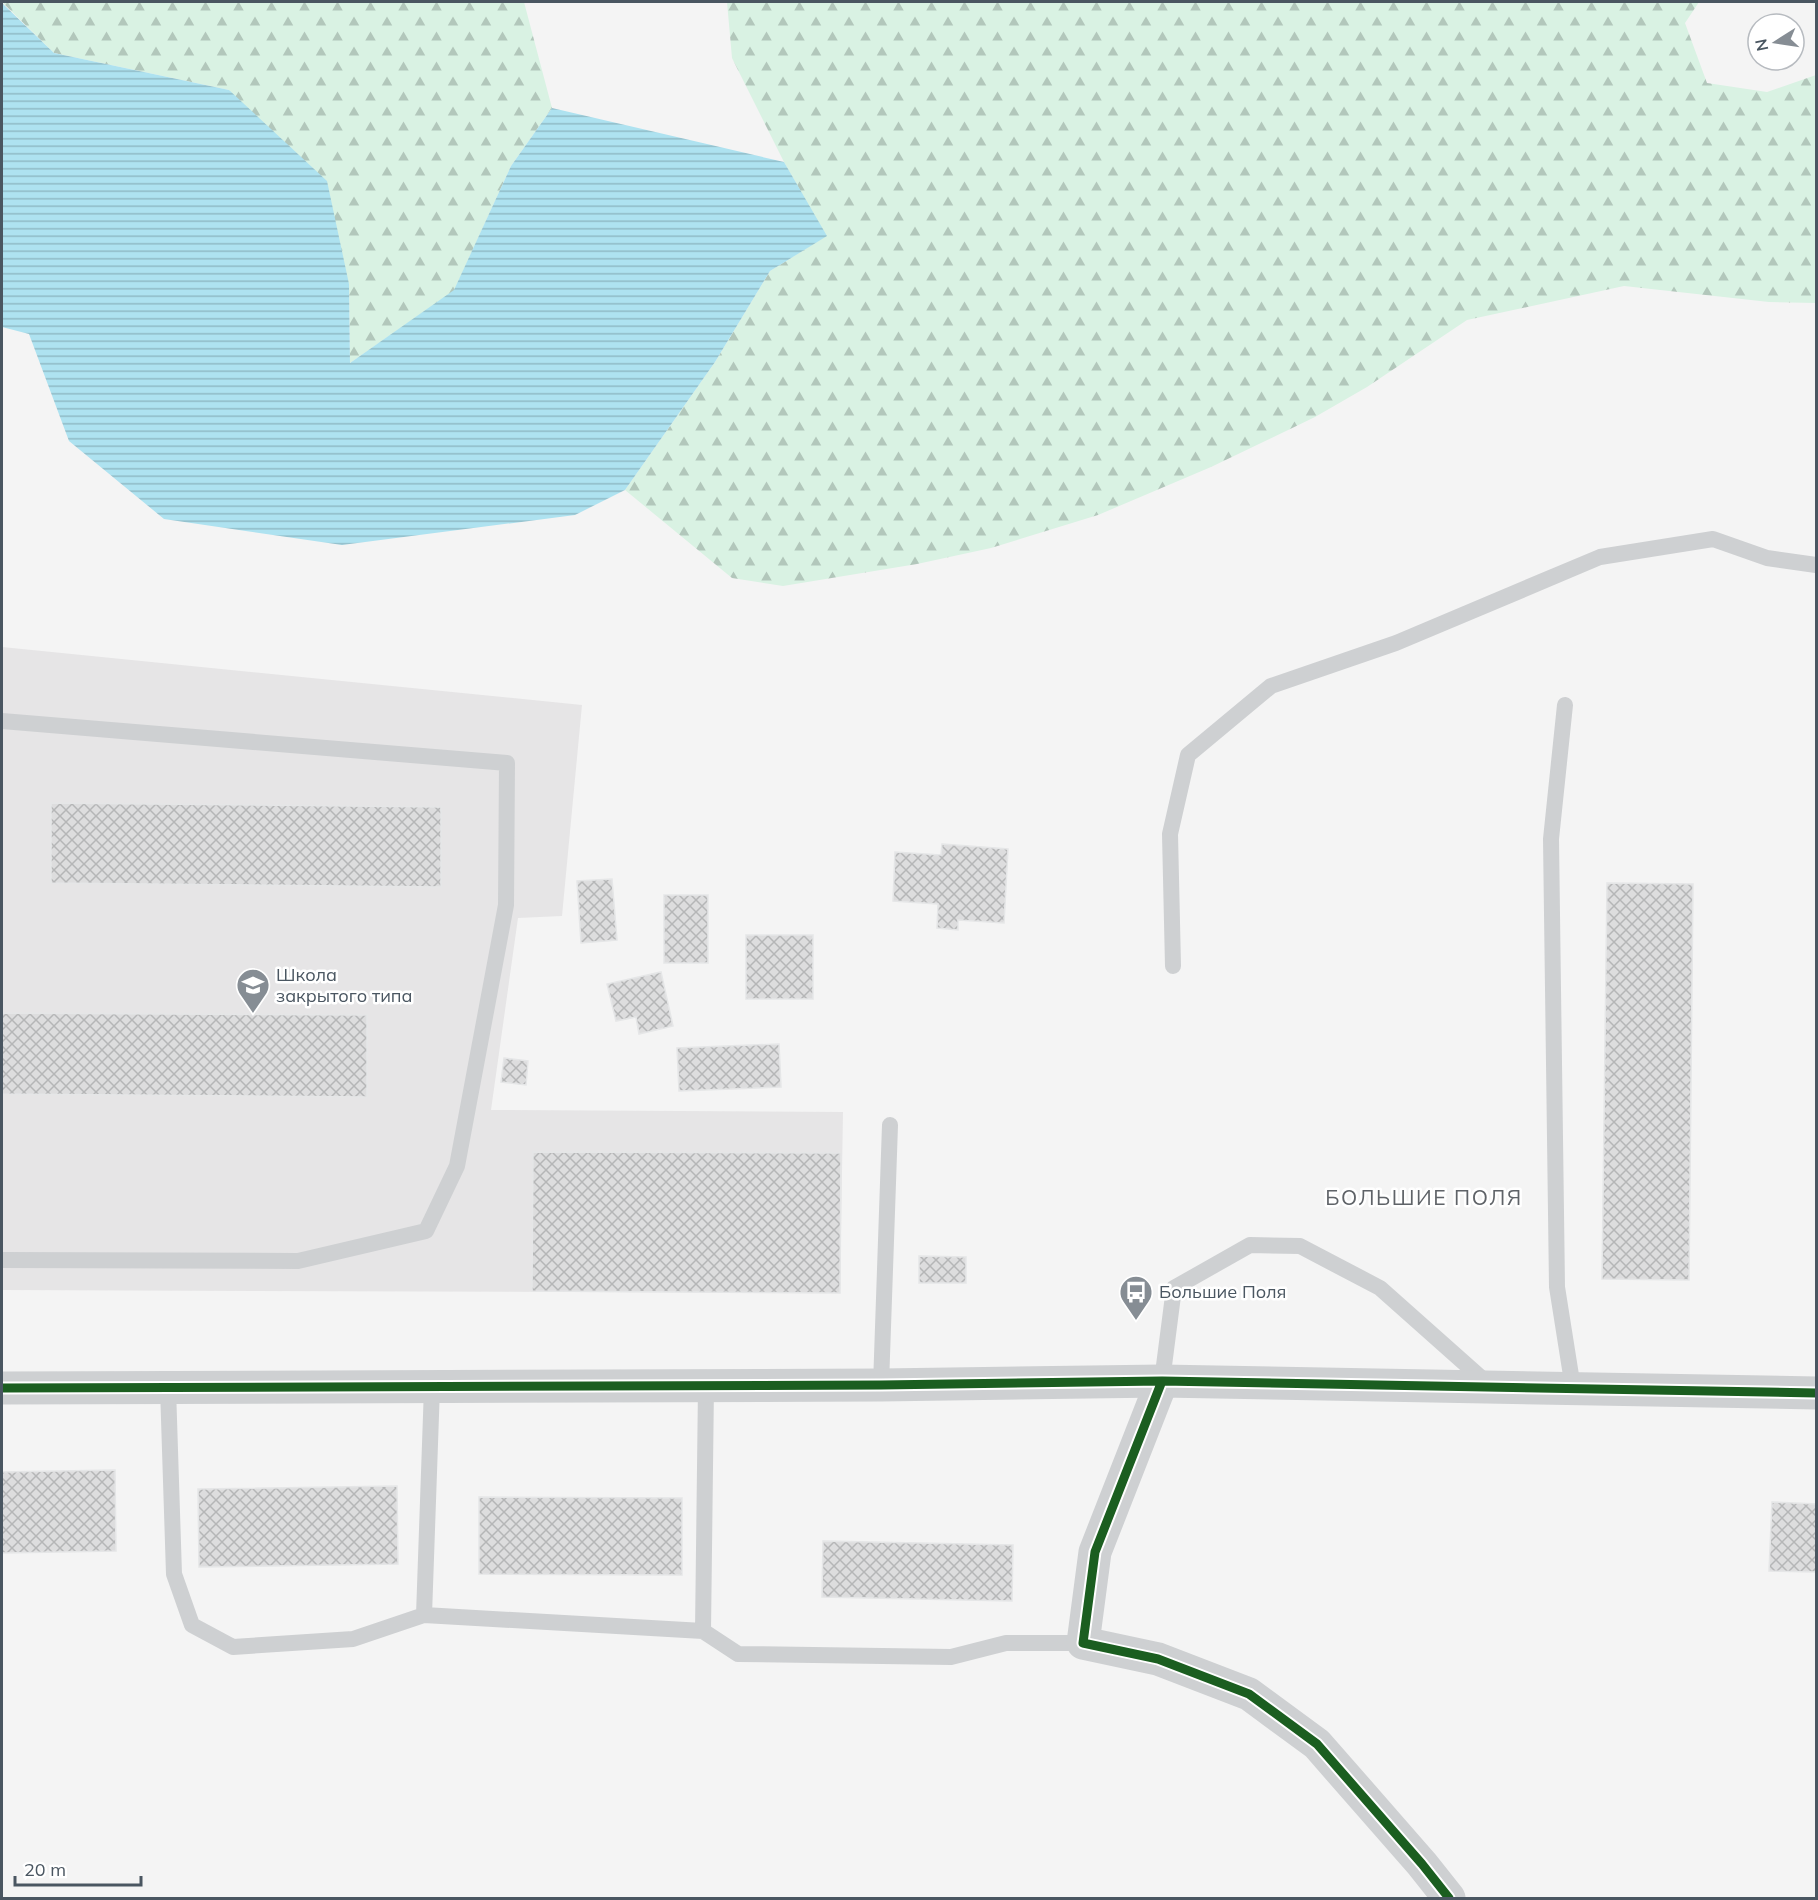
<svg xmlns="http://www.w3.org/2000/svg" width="1818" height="1900" font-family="Mulish,sans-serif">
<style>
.education{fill:#e6e5e6}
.forest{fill:url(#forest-firs)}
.water{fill:url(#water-rules)}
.building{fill:url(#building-cross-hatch);stroke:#e5e6e7;stroke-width:1.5}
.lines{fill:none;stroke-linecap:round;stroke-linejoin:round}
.service{stroke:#ced0d2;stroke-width:16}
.minor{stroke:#ced0d2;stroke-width:33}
.tertiary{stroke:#ced0d2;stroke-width:33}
.cycleway-casing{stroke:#fff;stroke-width:13}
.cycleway{stroke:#1b5e20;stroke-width:9}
.labels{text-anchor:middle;stroke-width:5;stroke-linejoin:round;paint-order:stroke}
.poi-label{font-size:18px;fill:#4a5661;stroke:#fff;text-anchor:start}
.quarter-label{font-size:21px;letter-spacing:1.5px;fill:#5f6368;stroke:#fff}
</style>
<defs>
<pattern id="forest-firs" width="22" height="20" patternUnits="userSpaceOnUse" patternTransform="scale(1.5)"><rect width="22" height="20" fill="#d9f2e3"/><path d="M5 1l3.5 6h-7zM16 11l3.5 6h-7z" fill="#b2c7bb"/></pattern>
<pattern id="water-rules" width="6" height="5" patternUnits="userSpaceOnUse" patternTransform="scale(1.5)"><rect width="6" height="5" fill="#aee2f0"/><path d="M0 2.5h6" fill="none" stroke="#90bac6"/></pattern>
<pattern id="building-cross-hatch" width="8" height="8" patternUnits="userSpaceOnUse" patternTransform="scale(1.5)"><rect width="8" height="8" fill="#ddddde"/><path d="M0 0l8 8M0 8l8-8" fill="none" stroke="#b5b6b7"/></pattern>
</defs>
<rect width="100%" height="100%" fill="#f4f4f4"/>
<path class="education" d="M2 647 582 705 562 916 518 918 491 1110 843 1112 840 1293 2 1290Z"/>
<path class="forest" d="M2 2H524L552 108 511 166 454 291 350 363 349 284 229 90 54 53Z
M727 2H1699L1685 23 1707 83 1767 92 1816 75V303L1769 302 1624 286 1467 320 1367 387 1315 417 1211 467 1098 515 991 548 917 564 783 586 732 578 625 490 715 362 770 271 826 236 784 162 732 58Z"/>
<path class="water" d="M2 3 54 53 229 90 327 181 349 284 350 363 454 290 511 166 552 108 784 162 827 236 770 271 715 362 625 490 575 515 342 545 164 519 69 441 29 334 2 327Z"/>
<path class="building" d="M51 803 441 807V887L51 883Z
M942 844 1008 849 1004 923 958 920V930L937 928 938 904 893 901 895 852 941 855Z
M612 879 617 940 581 943 577 881Z
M1607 883 1693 884 1689 1280 1602 1279Z
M664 895H708V963H664Z
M746 935H813V999H746Z
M661 972 673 1026 639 1034 636 1017 616 1021 607 984Z
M2 1013 367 1015V1097L2 1094Z
M779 1044 781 1087 679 1091 677 1048Z
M504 1058 528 1061 526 1085 501 1082Z
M533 1152 841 1153 840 1293 532 1291Z
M919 1256 966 1257V1283H919Z
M115 1470 116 1551 2 1553V1472Z
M397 1486 398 1564 199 1567 198 1489Z
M479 1497 682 1498V1575L479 1574Z
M1772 1502 1816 1504V1572L1769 1571Z
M823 1541 1013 1545 1012 1601 822 1597Z"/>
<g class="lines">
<path class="service" d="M1565 705 1551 839 1557 1287 1573 1388
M2 721 507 763 506 905 457 1166 426 1231 298 1261 2 1260
M1173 966 1170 834 1188 755 1271 686 1396 643 1600 557 1713 539 1767 558 1816 565
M1162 1381 1174 1288 1250 1245 1300 1246 1380 1288 1488 1384
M881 1385 890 1125
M432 1387 424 1615 703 1631 706 1386
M168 1388 174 1574 192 1625 233 1647 353 1639 424 1615
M703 1631 738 1654 951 1657 1006 1643H1083"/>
<path class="minor" d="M1162 1381 1095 1552 1083 1643 1158 1659 1249 1694 1317 1744 1422 1864 1449 1898"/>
<path class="tertiary" d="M2 1388 881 1385 1162 1381 1816 1393"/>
<defs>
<path id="cycleway" d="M1162 1381 1095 1552 1083 1643 1158 1659 1249 1694 1317 1744 1422 1864 1449 1898
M2 1388 881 1385 1162 1381 1816 1393"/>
</defs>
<use href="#cycleway" class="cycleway-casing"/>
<use href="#cycleway" class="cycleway"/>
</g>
<defs>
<symbol id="school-pin" viewBox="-11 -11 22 30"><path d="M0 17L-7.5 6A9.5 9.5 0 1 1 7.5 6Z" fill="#868d94" stroke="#fff"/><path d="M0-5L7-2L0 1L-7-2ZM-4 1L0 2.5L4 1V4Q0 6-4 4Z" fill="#fff"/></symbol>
<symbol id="bus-pin" viewBox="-11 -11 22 30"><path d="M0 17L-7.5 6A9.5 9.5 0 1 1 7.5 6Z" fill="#868d94" stroke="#fff"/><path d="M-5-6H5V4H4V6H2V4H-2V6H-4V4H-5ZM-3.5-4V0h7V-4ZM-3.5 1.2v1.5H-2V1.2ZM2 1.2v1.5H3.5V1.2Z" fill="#fff"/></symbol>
</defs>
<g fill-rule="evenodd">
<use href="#school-pin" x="234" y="966" width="38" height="52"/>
<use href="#bus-pin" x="1117" y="1273" width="38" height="52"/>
</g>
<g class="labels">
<g class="poi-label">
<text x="276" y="981">Школа<tspan x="276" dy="21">закрытого типа</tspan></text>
<text x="1159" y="1298">Большие Поля</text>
</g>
<g class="quarter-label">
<text x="1424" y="1205">БОЛЬШИЕ ПОЛЯ</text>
</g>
</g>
<rect width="1818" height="1900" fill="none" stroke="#4a5661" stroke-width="6"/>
<g transform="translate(1776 42) rotate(258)"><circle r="28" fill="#ffffff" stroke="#b7bbc0" stroke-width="1.5"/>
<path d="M0-4.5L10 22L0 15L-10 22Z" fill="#868d94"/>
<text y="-9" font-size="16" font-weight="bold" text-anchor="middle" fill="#4a5661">N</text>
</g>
<path d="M15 1876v9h126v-9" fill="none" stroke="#4a5661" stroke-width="3"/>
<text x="24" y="1876" font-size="18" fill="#4a5661" stroke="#ffffff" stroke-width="4.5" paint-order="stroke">20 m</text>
</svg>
